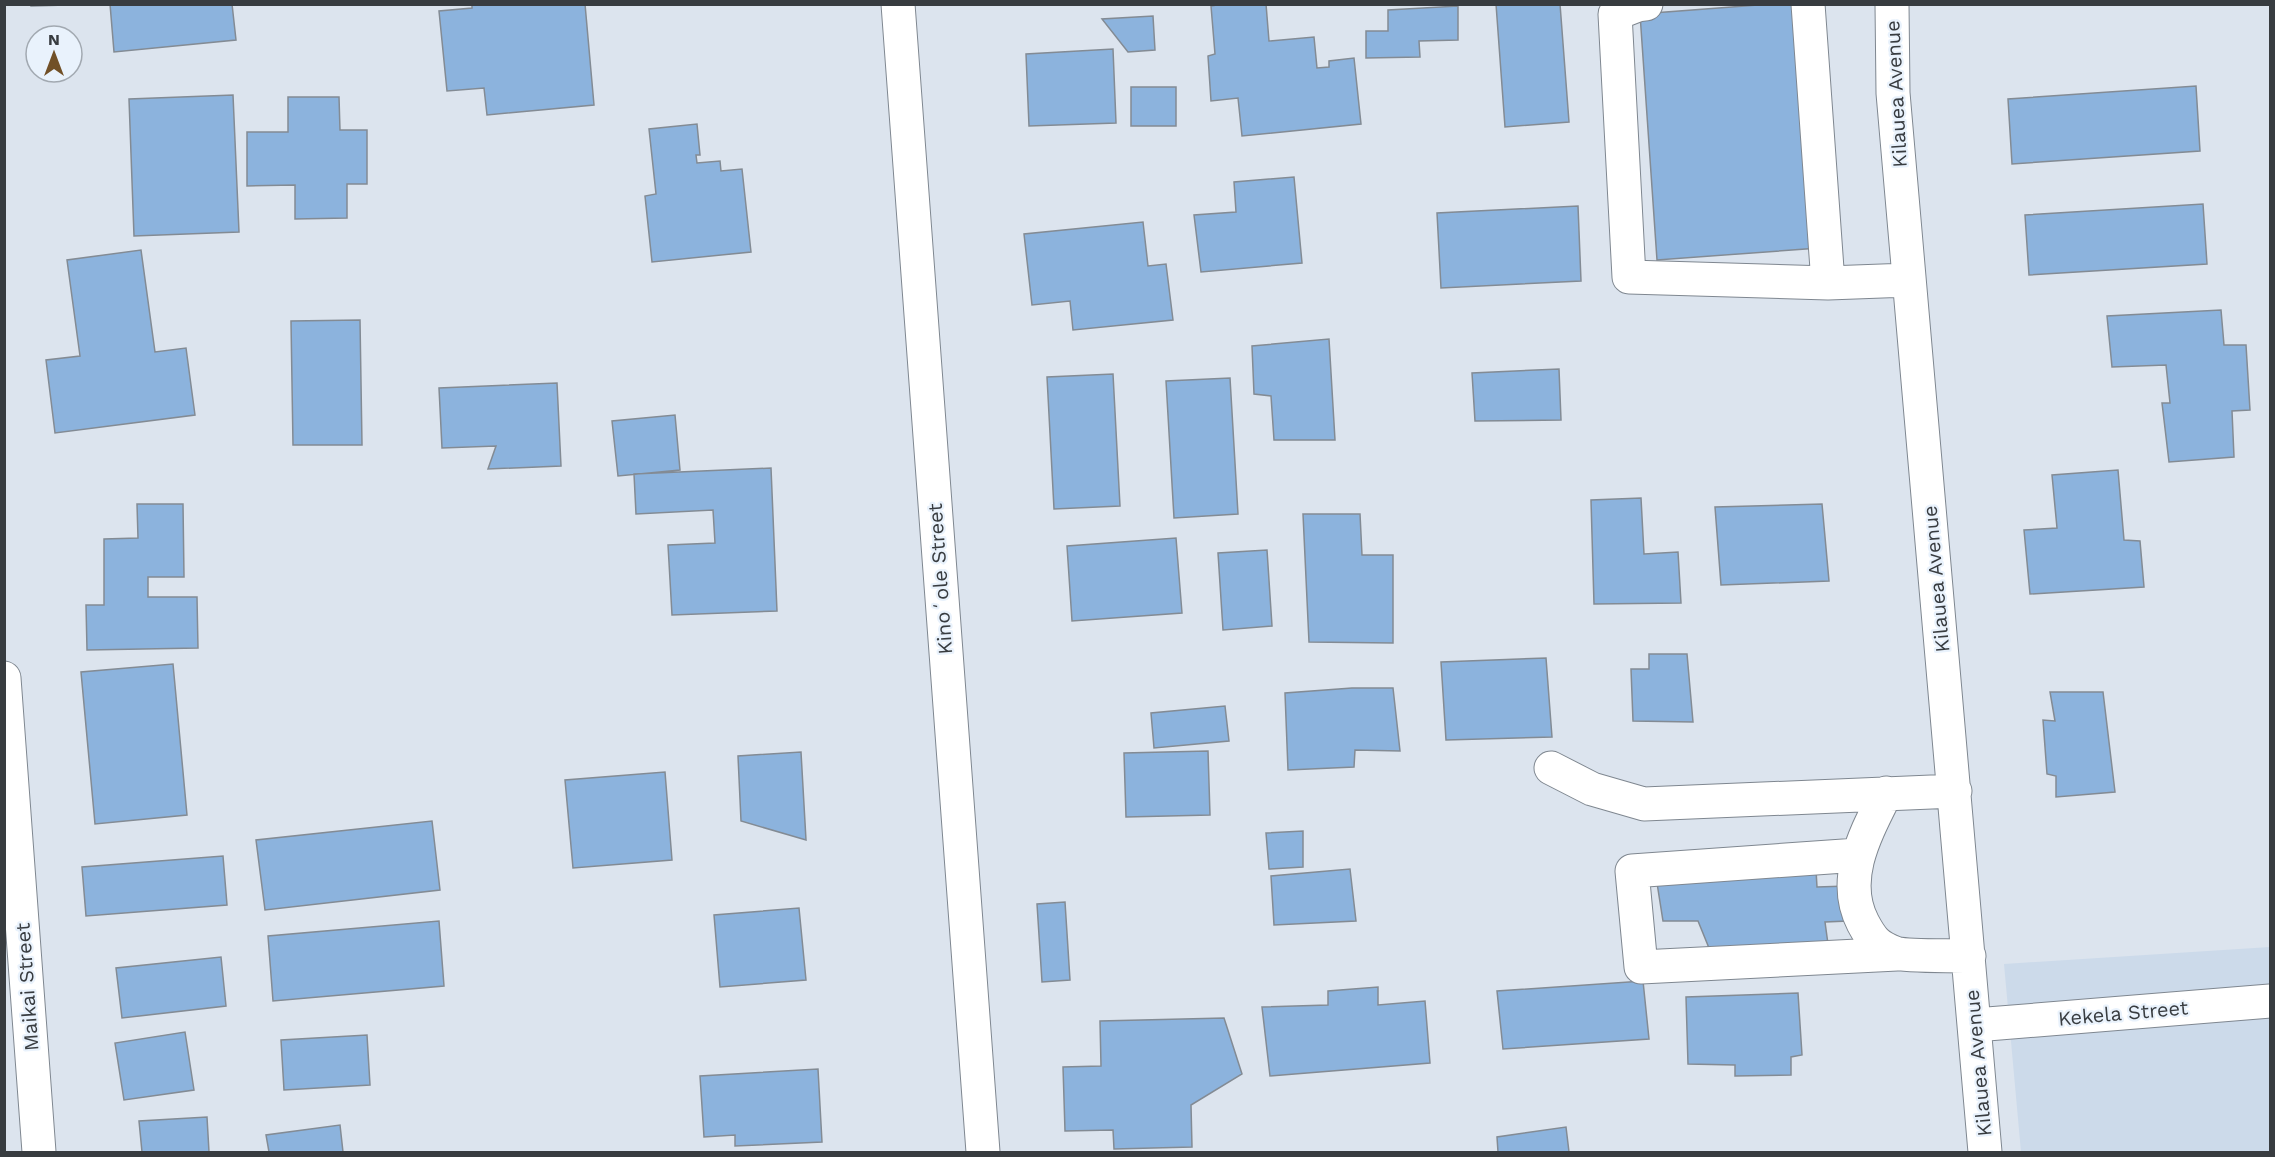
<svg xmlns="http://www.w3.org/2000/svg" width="2275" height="1157" font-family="'Work Sans',sans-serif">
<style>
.built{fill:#ccdaea}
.building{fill:#8cb3dd;stroke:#838b94;stroke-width:1.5}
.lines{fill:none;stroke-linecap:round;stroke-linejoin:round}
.minor-casing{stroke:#7f8790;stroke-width:35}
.minor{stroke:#fff;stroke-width:33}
.labels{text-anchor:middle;stroke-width:4.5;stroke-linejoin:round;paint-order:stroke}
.street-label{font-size:20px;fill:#383c40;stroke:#e9f2fc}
</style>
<rect width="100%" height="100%" fill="#dce4ee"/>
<path class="built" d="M2270 947V1152H2021L2004 964Z"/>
<path class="building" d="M31 4H67V5L31 6Z
M110 4H232L236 40 114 52Z
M472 4H585L594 105 487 115 484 88 447 91 439 11 472 8Z
M1223 4H1266L1269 41 1314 37 1317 68 1329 67V61L1354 58 1361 124 1242 136 1238 98 1211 101 1208 56 1215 54 1211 6Z
M1496 4H1560L1569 122 1505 127Z
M1771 4H1801L1819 248 1657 260 1640 14Z
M1458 6V40L1419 41 1420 57 1366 58V31H1388V10Z
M1153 16 1155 50 1128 52 1102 19Z
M1113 49 1116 123 1029 126 1026 54Z
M2196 86 2200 151 2012 164 2008 99Z
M1131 87H1176V126H1131Z
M233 95 239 232 134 236 129 99Z
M288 97H339L340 130H367V184H347V218L295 219V185L247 186V132H288Z
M697 124 700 155H696L697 163 720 161 721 171 742 169 751 252 652 262 645 196 656 194 649 129Z
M1294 177 1302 263 1201 272 1194 215 1236 212 1234 182Z
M2203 204 2207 264 2029 275 2025 215Z
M1578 206 1581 281 1441 288 1437 213Z
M1143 222 1148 266 1166 264 1173 320 1073 330 1070 301 1032 305 1024 234Z
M141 250 155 352 186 348 195 415 55 433 46 360 80 356 67 260Z
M2221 310 2224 345H2246L2250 410 2232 411 2234 457 2169 462 2162 403H2170L2166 365 2112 367 2107 316Z
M360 320 362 445H293L291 321Z
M1329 339 1335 440H1274L1271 396 1254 394 1252 346Z
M1559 369 1561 420 1475 421 1472 373Z
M1113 374 1120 506 1054 509 1047 377Z
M1230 378 1238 514 1174 518 1166 381Z
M557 383 561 466 488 469 496 446 442 448 439 388Z
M675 415 680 470 618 476 612 421Z
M771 468 777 611 672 615 668 545 715 543 713 510 636 514 634 474Z
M2118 470 2124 540 2140 541 2144 587 2030 594 2024 530 2057 528 2052 475Z
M1641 498 1644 554 1678 552 1681 603 1594 604 1591 500Z
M137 504H183L184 577H148V597H197L198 648 87 650 86 605H104V539L138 538Z
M1822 504 1829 581 1721 585 1715 507Z
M1303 514H1360L1362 555H1393V643L1309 642Z
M1176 538 1182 613 1072 621 1067 546Z
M1267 550 1272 626 1223 630 1218 553Z
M1649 654H1687L1693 722 1633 721 1631 669H1649Z
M1546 658 1552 737 1446 740 1441 662Z
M173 664 187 815 95 824 81 672Z
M1352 688H1393L1400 751 1355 750 1354 767 1288 770 1285 693Z
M2050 692H2103L2115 792 2056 797V776L2047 774 2043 720 2055 721Z
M1225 706 1229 741 1154 748 1151 713Z
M1208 751 1210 815 1126 817 1124 753Z
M801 752 806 840 741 821 738 756Z
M665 772 672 860 573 868 565 780Z
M432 821 440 890 265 910 256 840Z
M1303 831V867L1269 869 1266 833Z
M223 856 227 905 86 916 82 867Z
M1350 869 1356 921 1274 925 1271 876Z
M1816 870 1817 887 1847 886 1848 921 1825 922 1828 944 1709 948 1698 921H1663L1657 883Z
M1065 902 1070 980 1042 982 1037 904Z
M799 908 806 980 720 987 714 915Z
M439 921 444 986 273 1001 268 936Z
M221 957 226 1006 122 1018 116 968Z
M1643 981 1649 1039 1503 1049 1497 991Z
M1378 987V1005L1425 1001 1430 1063 1270 1076 1262 1007 1328 1005V991Z
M1798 993 1802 1055 1791 1057V1075L1735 1076V1065L1688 1064 1686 997Z
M1224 1018 1242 1074 1191 1105 1192 1147 1114 1149 1113 1130 1065 1131 1063 1067 1101 1066 1100 1021Z
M185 1032 194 1090 124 1100 115 1043Z
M367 1035 370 1085 284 1090 281 1040Z
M818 1069 822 1142 735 1146V1135L704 1137 700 1076Z
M207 1117 209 1152H142L139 1121Z
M340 1125 343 1152H269L266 1135Z
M1566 1127 1569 1152H1498L1497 1137Z"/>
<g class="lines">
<defs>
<path id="minor" d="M898 4 983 1152
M1646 4 1638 5 1615 14 1629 277 1828 283 1909 280
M1808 4 1828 283
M1892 4 1893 93 1985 1152
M4 678 39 1152
M1551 768 1592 789 1644 804 1955 791
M1886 793C1866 833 1840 879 1863 923 1872 940 1877 946 1895 953 1909 957 1952 955 1969 956
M1858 855 1632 871 1641 967 1897 954
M1975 1025 2270 1001"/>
</defs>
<use href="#minor" class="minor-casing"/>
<use href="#minor" class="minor"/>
</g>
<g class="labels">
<g class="street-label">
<text transform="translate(1896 94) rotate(-93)" y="7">Kilauea Avenue</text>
<text transform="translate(940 579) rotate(-94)" y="7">Kinoʻole Street</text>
<text transform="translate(1936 579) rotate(-95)" y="7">Kilauea Avenue</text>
<text transform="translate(27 987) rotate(-94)" y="7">Maikai Street</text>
<text transform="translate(2123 1013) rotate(-5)" y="7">Kekela Street</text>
<text transform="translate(1978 1063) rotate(-95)" y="7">Kilauea Avenue</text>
</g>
</g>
<rect width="2275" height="1157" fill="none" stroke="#383c40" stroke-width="12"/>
<g transform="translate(54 54)"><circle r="28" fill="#e9f2fc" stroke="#a2a9b1" stroke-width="1.5"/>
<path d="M0-4.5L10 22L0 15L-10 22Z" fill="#715027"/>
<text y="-9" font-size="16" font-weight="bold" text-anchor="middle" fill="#383c40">N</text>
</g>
</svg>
